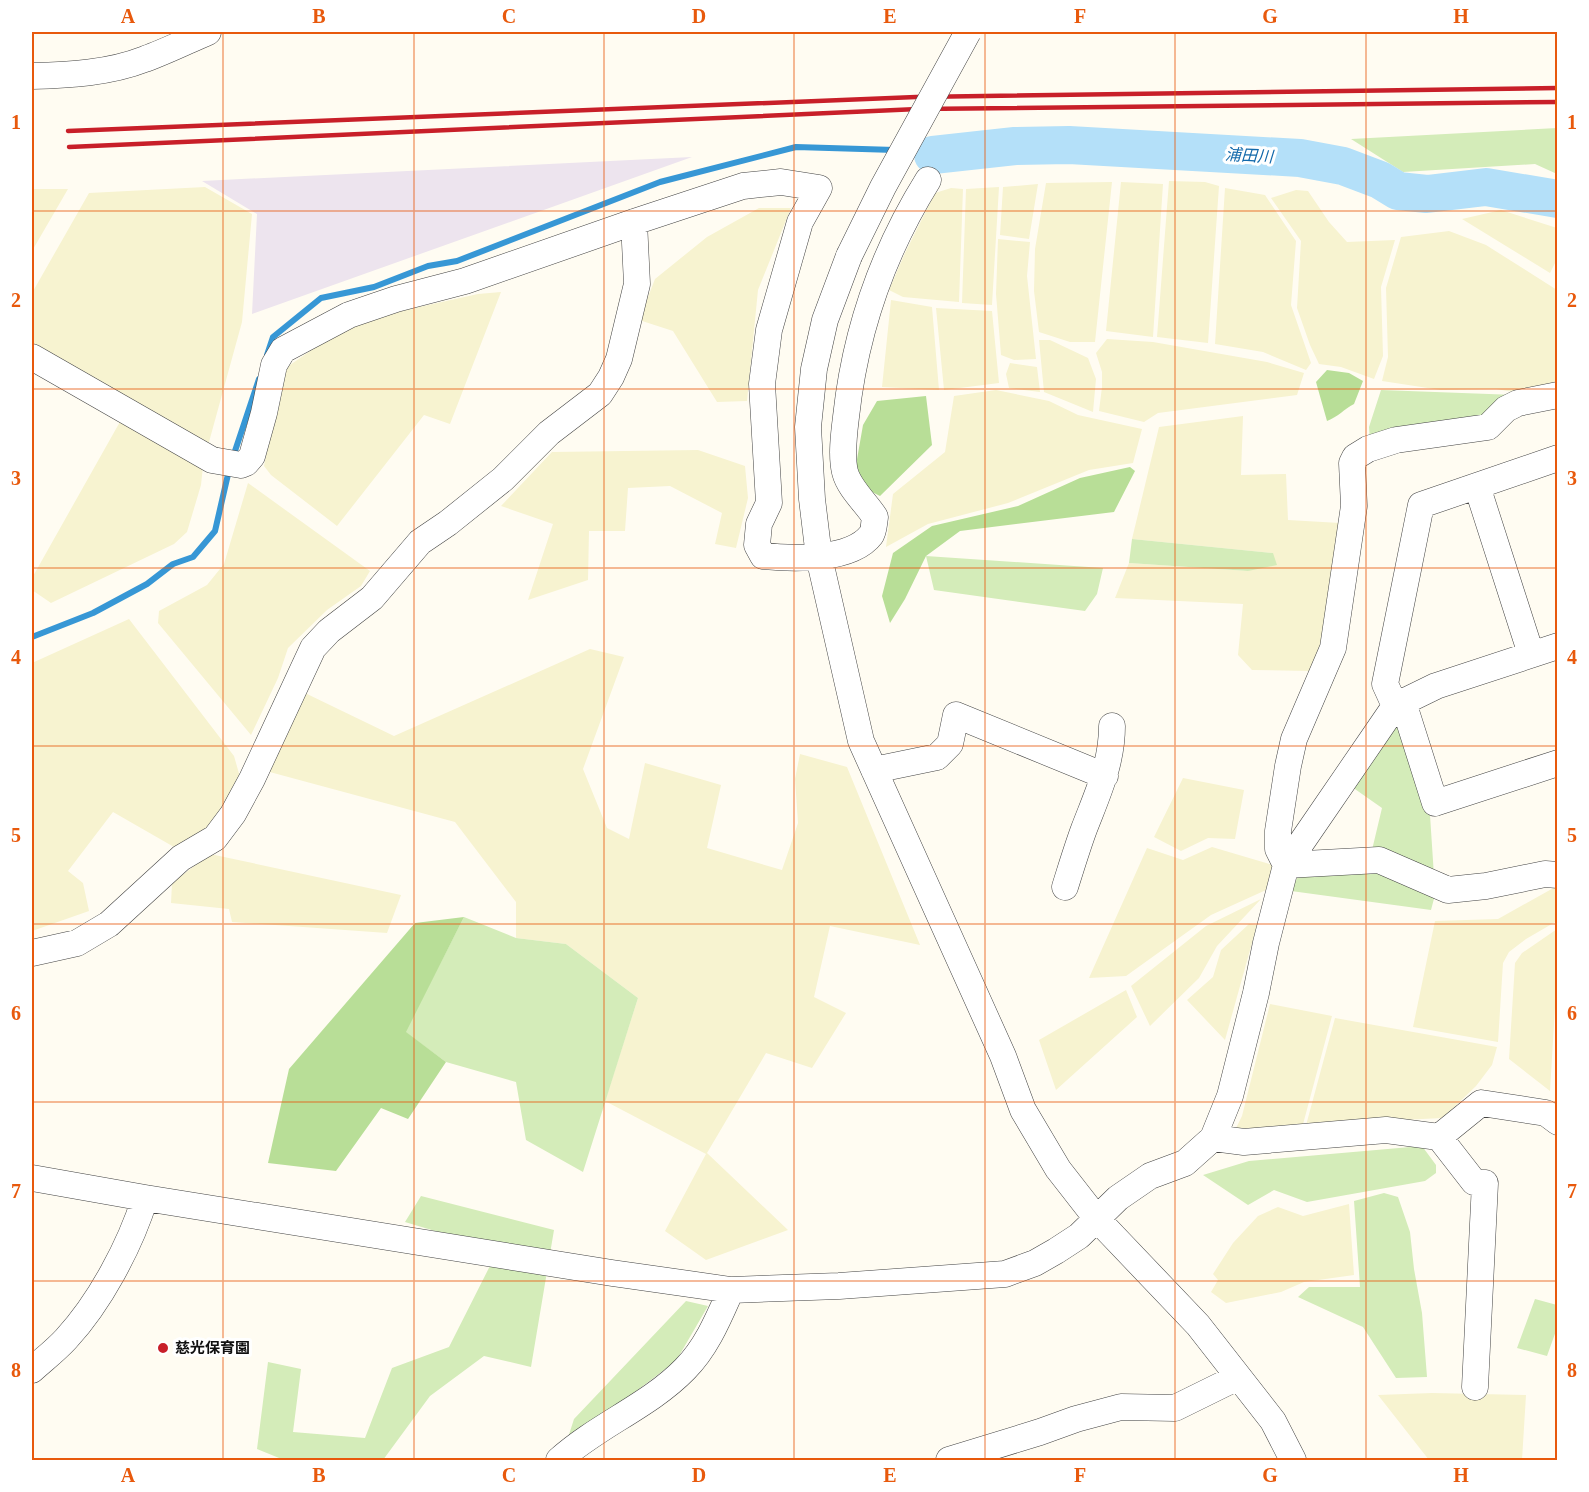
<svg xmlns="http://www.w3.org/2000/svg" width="1589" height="1492" font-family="'Times New Roman','Noto Sans JP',serif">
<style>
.industrial{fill:#ede4ee}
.farmland{fill:#f7f3d0}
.green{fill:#d4ecb9}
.forest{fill:#b8de97}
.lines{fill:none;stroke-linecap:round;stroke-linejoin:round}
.stream{stroke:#3797d5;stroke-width:6}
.river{stroke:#b4e0f9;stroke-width:38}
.minor-casing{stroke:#434343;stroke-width:27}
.minor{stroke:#fff;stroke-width:26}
.rail{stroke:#c81f29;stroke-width:4.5}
.minor-bridge-casing{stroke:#434343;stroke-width:27;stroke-linecap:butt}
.minor-bridge{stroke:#fff;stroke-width:26}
.grid{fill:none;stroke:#e8590c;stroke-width:1.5;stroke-opacity:0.55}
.poi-dot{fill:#c81f29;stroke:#fff;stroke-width:2}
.labels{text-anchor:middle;stroke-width:6;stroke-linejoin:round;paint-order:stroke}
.poi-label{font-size:15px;font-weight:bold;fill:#101010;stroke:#fff;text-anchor:start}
.water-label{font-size:16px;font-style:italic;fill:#1168aa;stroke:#fff}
.neatline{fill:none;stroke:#e8590c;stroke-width:2}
.grid-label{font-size:20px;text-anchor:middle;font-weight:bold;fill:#e8590c}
</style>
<rect width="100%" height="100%" fill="#fffcf2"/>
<path class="industrial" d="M692 157 252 314 257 214 202 181Z"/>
<path class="farmland" d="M1169 181 1205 182 1219 186 1208 343 1157 337Z
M1112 182 1095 342H1070L1039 332 1034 291 1035 249 1046 183Z
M1121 182 1163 184 1153 337 1106 331Z
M1038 184 1029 239 1000 235 1003 187Z
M205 187 252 214 242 322 209 442 201 446 32 350V293L89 193Z
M999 187 992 305 962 303 966 189Z
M951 188 963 189 959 302 903 297 889 290 905 253 935 193Z
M1225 188 1265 195 1296 241 1291 305 1311 363 1306 370 1263 352 1215 344Z
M32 189H68L32 251Z
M1296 190 1308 191 1329 222 1347 242 1395 240 1381 287 1383 356 1374 379 1341 367 1319 364 1310 345 1297 308 1301 241 1271 198Z
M759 208H791L758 290 747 401 717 402 673 331 639 320 655 279 707 237Z
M1501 210 1557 228V259L1550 273 1462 219Z
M1449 231 1486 245 1557 290V388L1525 394 1496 389 1441 390 1382 381 1388 357 1386 288 1401 237Z
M998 239 1030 242 1027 276 1036 359 1014 360 1001 355 996 294Z
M501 292 450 424 424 415 337 526 271 475 264 466 282 375 290 365 336 333 392 313 478 294Z
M891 300 932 307 939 390 882 387Z
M936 308 992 311 999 383 944 390Z
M1107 339 1153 342 1267 362 1304 373 1297 395 1158 413 1144 422 1099 411 1102 387V372L1096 353Z
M1039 340H1050L1088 358 1096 379 1093 412 1044 392Z
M1010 363 1037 367 1040 392 1009 388 1006 374Z
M996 390 1049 401 1078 415 1142 429 1133 463 1089 470 1008 503 928 524 886 547 893 494 945 452 954 396Z
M1243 416 1241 475 1286 474 1288 520 1340 523 1326 641 1310 671 1252 670 1238 655 1243 604 1115 598 1129 563 1248 571 1273 553 1132 539 1159 427Z
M121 420 203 466 201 485 187 532 174 544 51 603 32 590V578Z
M698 450 745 466 748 498 736 548 715 544 722 513 670 486 628 488 625 531H589L588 580 528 600 553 524 501 506 552 452Z
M248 483 370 571 361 586 327 610 288 648 278 678 251 735 158 623 159 611 207 585 224 564Z
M129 619 234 756 240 777 216 819 199 835 174 847 113 812 68 871 83 883 89 911 32 931V663Z
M590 649 624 657 583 769 607 828 629 839 645 763 721 785 707 848 782 870 798 823 795 779 800 754 847 767 920 945 830 926 814 997 846 1013 812 1068 766 1053 707 1153 788 1230 706 1260 665 1231 706 1154 605 1101 638 998 566 944 516 938V902L455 822 266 771 305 693 394 736Z
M1183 778 1244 790 1235 839 1208 838 1181 851 1154 837Z
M1212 847 1273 865 1266 890 1211 915 1126 976 1089 978 1147 848 1183 860Z
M210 854 401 895 387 933 232 922 229 909 171 903 172 883Z
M1557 886V921L1526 939 1509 952 1503 963 1498 1042 1413 1027 1435 921 1498 919Z
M1261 899 1217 946 1199 978 1150 1026 1131 986 1206 926Z
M1249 924 1257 925 1225 1040 1187 1000 1213 977 1221 950Z
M1557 929V974L1550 1091 1509 1059 1515 963 1522 953Z
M1126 990 1137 1017 1056 1090 1039 1040Z
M1270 1004 1332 1016 1302 1128 1245 1136 1236 1128 1242 1116Z
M1335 1018 1497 1047 1492 1065 1476 1086 1443 1118 1380 1121 1305 1129Z
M1349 1204 1354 1275 1304 1282 1281 1292 1226 1303 1211 1292 1218 1280 1213 1274 1233 1243 1258 1216 1278 1207 1303 1216Z
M1432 1393 1526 1395 1522 1460H1429L1378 1395Z"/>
<path class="green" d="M1557 128V174L1535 164 1403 172 1351 139Z
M1381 390 1516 395 1495 413 1370 441 1369 427Z
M1132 539 1273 553 1277 565 1248 571 1129 563Z
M926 556 1103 568 1097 594 1085 611 934 590Z
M1392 726 1405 731 1430 815 1434 876 1372 850 1382 808 1352 787Z
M1384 866 1436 891 1431 910 1291 891 1300 872Z
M464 917 516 938 566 944 638 998 583 1172 526 1140 516 1082 446 1062 405 1032Z
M1422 1146 1436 1165V1173L1425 1181 1307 1202 1274 1190 1248 1205 1203 1175 1249 1161Z
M1384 1193 1398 1197 1410 1232 1414 1269 1422 1313 1427 1377 1396 1378 1363 1327 1298 1297 1309 1287H1360L1354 1201Z
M421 1196 554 1230 531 1367 484 1356 430 1396 383 1460H284L257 1449 268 1362 301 1369 293 1432 365 1438 392 1368 449 1347 498 1250 405 1222Z
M1535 1299 1557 1305V1328L1547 1356 1517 1348Z
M686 1301 708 1306 676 1361 566 1444 574 1419Z"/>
<path class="forest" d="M1327 370 1349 373 1363 381 1354 404C1344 409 1338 417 1327 421L1316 382Z
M926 396 932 445 880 496 866 489 856 465 863 425 877 401Z
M1130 467 1135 471 1114 512 960 531 926 556 905 599 890 623 882 596 893 553 932 526 1018 506 1080 478Z
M464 917 406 1032 446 1062 408 1119 381 1108 336 1171 268 1163 289 1069 415 923Z"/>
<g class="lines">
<path class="stream" d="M909 150 933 155
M267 355 273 337 321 298 374 287 428 266 457 261 660 182 796 147 895 150
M233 457 259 379
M32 637 93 613 147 584 173 564 193 557 215 531 229 470"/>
<path class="river" d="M933 155 1015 146 1069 145 1300 158 1343 166 1380 180 1398 191 1427 194 1486 187 1558 199"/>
<defs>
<path id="minor" d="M32 76C70 75 109 73 145 59 167 51 187 41 208 32
M849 256 825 320 814 369 808 427 812 499 819 557 861 741 1003 1056 1023 1110 1058 1169 1097 1219 1198 1325 1273 1421 1293 1460
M32 357 212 460 241 465 246 463 252 456 264 413 274 365 283 350 349 315 396 299 465 281 634 222 743 186 781 182 819 188 800 222 769 330 762 384 769 503 759 524 757 545 763 556C793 559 851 561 871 535 874 531 874 523 875 517 866 503 849 488 845 472 841 456 844 433 846 417 855 333 883 252 928 180
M1558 395 1518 403 1506 409 1488 427 1396 440 1368 449 1355 457 1352 463 1354 506 1333 648 1294 739 1288 766 1278 831V849L1286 865 1379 860 1448 890 1486 886 1545 874 1558 875
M1477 486 1531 654
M1403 702 1435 803 1558 763
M1395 706 1385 684 1421 505 1558 458
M874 770 937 757 950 744 956 715 1105 776
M1065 887C1071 868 1077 848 1084 829 1097 795 1112 764 1112 726
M32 953 77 943 109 924 181 858 215 838 233 814 252 779 313 648 329 631 372 598 420 542 448 523 503 479 549 433 600 394 611 377 619 359 637 284 634 222
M1439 1137 1481 1103 1546 1113 1558 1122
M1213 1138 1244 1142 1386 1130 1439 1137 1474 1182 1485 1183 1475 1387
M32 1178 145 1198 612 1273 731 1290 839 1286 1005 1274 1035 1263 1056 1251 1079 1236 1118 1198 1150 1176 1185 1163 1213 1138 1230 1096 1256 993 1266 943 1286 865 1395 706 1436 686 1558 646
M32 1370C43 1360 56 1350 66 1339 100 1302 130 1246 145 1198
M559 1460C598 1425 649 1406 685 1369 707 1347 719 1317 731 1290
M949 1460 1040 1432 1076 1419 1121 1407 1175 1408 1238 1377"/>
</defs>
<use href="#minor" class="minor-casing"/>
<use href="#minor" class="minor"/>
<path class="rail" d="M68 131 916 97 1558 88
M69 147 918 109 1558 102"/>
<defs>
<path id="minor-bridge" d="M849 256 883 187 968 32"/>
</defs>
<use href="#minor-bridge" class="minor-bridge-casing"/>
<use href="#minor-bridge" class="minor-bridge"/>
</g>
<path class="grid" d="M223 32V1460M414 32V1460M604 32V1460M794 32V1460M985 32V1460M1175 32V1460M1366 32V1460M32 211H1558M32 389H1558M32 568H1558M32 746H1558M32 924H1558M32 1102H1558M32 1281H1558"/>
<circle class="poi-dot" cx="163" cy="1348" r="6"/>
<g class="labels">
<g class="poi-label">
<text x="175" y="1353">慈光保育園</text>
</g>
<g class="water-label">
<text transform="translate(1249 155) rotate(3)" y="6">浦田川</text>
</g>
</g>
<rect width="1589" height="1492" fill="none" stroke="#ffffff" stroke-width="66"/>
<rect x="33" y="33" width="1523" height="1426" class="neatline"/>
<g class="grid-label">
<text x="128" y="23">A</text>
<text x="319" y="23">B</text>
<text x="509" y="23">C</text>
<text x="699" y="23">D</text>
<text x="890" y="23">E</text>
<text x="1080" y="23">F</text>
<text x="1270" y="23">G</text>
<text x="1461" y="23">H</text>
<text x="16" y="129">1</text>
<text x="1572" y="129">1</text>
<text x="16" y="307">2</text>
<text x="1572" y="307">2</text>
<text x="16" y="485">3</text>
<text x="1572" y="485">3</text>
<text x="16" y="664">4</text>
<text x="1572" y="664">4</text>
<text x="16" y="842">5</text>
<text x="1572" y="842">5</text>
<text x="16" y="1020">6</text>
<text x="1572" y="1020">6</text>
<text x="16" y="1198">7</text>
<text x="1572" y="1198">7</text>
<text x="16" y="1377">8</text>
<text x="1572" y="1377">8</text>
<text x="128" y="1482">A</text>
<text x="319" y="1482">B</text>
<text x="509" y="1482">C</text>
<text x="699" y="1482">D</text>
<text x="890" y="1482">E</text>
<text x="1080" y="1482">F</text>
<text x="1270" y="1482">G</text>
<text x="1461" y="1482">H</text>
</g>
</svg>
